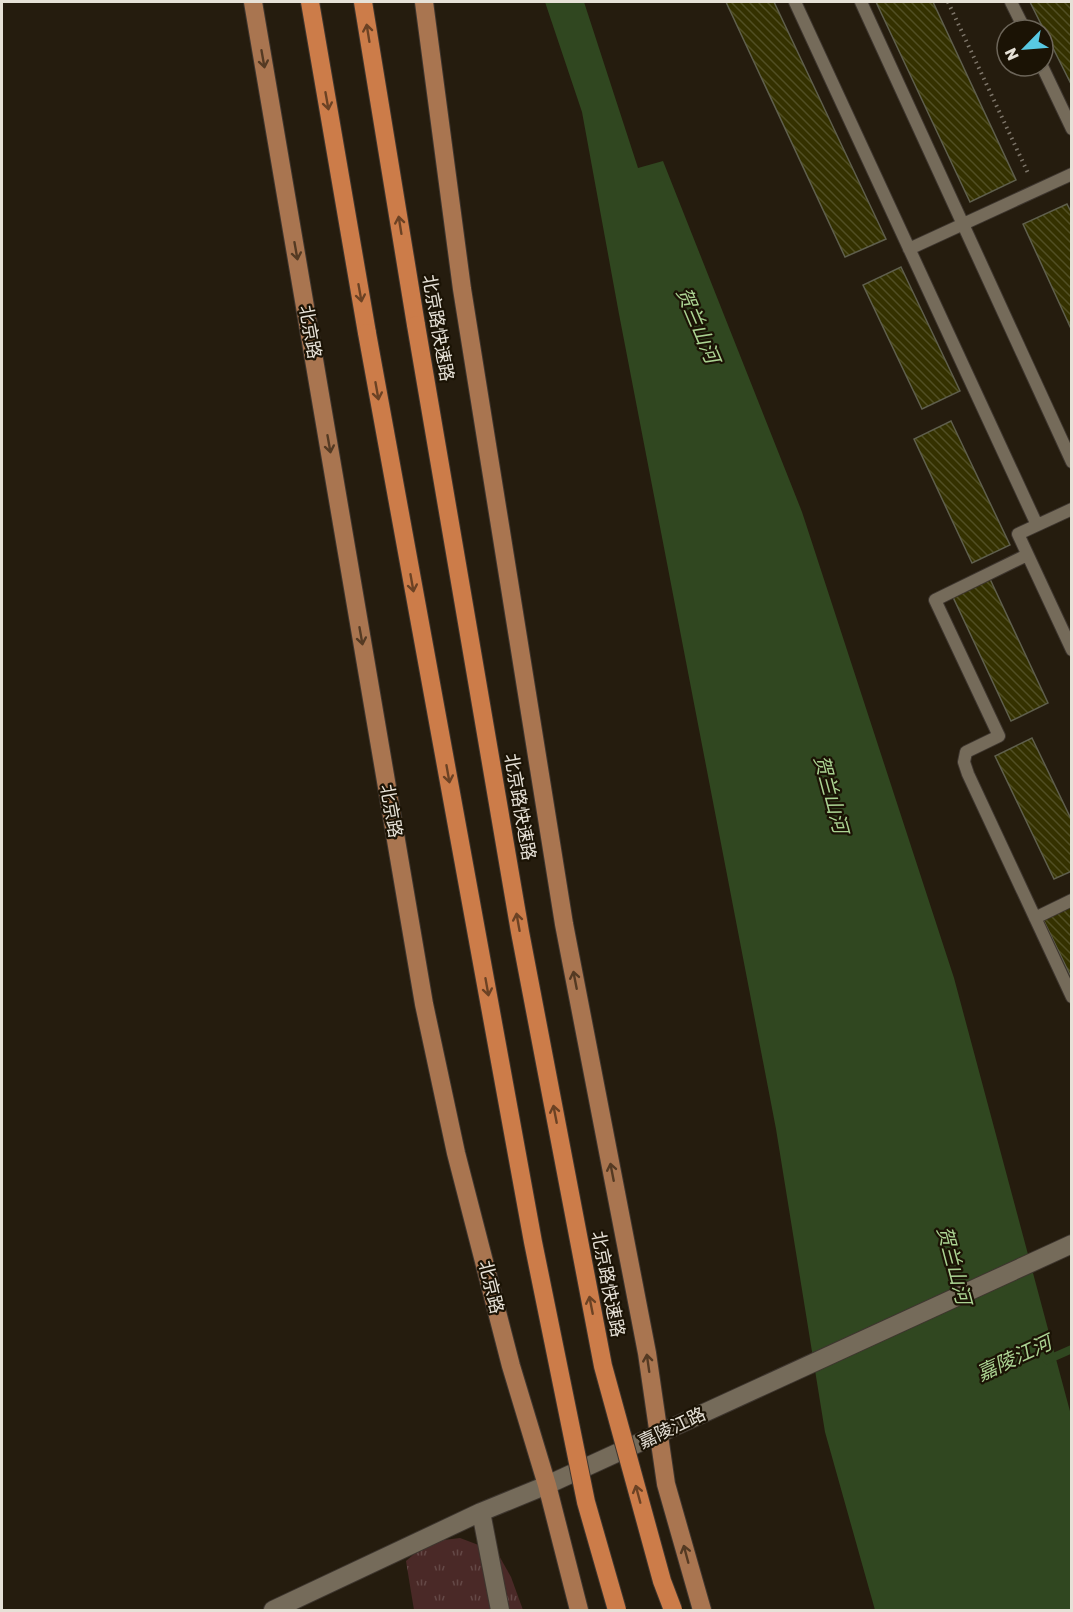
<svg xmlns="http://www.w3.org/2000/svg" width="1073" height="1612" font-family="Rubik,'Noto Sans SC',sans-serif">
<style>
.park{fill:url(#park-tufts)}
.water{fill:#304720}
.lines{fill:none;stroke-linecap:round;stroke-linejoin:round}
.stream{stroke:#304720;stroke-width:8}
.building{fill:url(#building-back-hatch);stroke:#5f5f4d;stroke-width:1.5}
.lane-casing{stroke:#3e362f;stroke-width:14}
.secondary-casing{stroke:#3e362f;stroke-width:20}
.primary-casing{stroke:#3e362f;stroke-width:20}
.highway-casing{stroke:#3e362f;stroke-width:20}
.path{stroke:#7e766a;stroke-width:4;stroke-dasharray:1.5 4.5;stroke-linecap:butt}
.lane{stroke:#756b5a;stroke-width:12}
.secondary{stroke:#756b5a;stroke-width:18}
.primary{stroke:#a97550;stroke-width:18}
.highway{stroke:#cc7c49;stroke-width:18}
.highway-bridge-casing{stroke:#3e362f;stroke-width:20;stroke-linecap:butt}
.highway-bridge{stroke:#cc7c49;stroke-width:18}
.oneway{stroke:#6b4224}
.oneway2{stroke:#543a23}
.labels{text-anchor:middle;stroke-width:4.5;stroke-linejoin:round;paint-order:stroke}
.street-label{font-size:18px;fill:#e6e1d7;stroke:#1b1305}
.water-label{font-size:20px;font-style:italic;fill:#abd392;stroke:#1b1305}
</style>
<defs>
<pattern id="park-tufts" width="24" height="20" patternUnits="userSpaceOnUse" patternTransform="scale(1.5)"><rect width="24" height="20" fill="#4a2927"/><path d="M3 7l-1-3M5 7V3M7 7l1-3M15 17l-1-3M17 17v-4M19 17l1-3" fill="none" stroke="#644846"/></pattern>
<pattern id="building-back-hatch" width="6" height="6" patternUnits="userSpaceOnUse" patternTransform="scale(1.5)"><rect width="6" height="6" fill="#343100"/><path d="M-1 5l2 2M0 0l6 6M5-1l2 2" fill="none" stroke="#514f24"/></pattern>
</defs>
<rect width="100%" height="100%" fill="#251c0e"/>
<path class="park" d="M460 1538 497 1552 511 1577 523 1610H414L406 1561 428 1542Z"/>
<path class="water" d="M545 2H584L638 168 663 161 802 512 954 978 1071 1415V1610H875L825 1432 776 1129 619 314 582 112Z"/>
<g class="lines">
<path class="stream" d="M1047 1360 1072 1349"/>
</g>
<path class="building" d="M726 2H774L886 239 845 257Z
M876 2H933L1016 180 970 202Z
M1030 2H1072V86Z
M1067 204 1072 214V331L1023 224Z
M901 267 960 391 922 409 863 285Z
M951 421 1010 545 972 563 914 439Z
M990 579 1048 703 1011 721 953 597Z
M1032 738 1072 821V871L1054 879 995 756Z
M1072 906V979L1043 919Z"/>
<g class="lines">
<defs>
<path id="lane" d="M795 2 1037 525
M861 2 1072 462
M1011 2 1025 30
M1042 66 1072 129
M909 249 1072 174
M1072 509 1018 534 1072 650
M1027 555 935 600 999 736 966 752 964 762 968 774 1072 997
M1035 918 1072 900"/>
<path id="secondary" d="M481 1512 500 1610
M273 1610 481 1512 547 1485 1072 1244"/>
<path id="primary" d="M253 2 424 1004 456 1153 511 1366 547 1485 579 1610
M424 2 462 289 564 924 647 1353 666 1484 702 1610"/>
<path id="highway" d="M310 2 367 333
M363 2 416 325"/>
</defs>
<use href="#lane" class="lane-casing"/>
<use href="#secondary" class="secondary-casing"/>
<use href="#primary" class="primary-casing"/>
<use href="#highway" class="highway-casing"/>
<path class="path" d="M948 2 1028 173"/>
<use href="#lane" class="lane"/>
<use href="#secondary" class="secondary"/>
<use href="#primary" class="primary"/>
<use href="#highway" class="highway"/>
<defs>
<path id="highway-bridge" d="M416 325 520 932 603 1366 662 1581 673 1610
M367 333 533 1242 586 1502 617 1610"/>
</defs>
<use href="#highway-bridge" class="highway-bridge-casing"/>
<use href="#highway-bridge" class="highway-bridge"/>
</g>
<defs><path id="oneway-shaft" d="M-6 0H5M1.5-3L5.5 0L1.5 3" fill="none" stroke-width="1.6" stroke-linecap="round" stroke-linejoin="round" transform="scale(1.5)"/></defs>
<g class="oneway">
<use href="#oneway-shaft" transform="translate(368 33) rotate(-99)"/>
<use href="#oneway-shaft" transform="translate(327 101) rotate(80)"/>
<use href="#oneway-shaft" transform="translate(400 225) rotate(-99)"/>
<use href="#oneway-shaft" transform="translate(360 293) rotate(80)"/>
<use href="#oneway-shaft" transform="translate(377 391) rotate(80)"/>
<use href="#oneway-shaft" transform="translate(412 583) rotate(80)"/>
<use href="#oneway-shaft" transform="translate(448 774) rotate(80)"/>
<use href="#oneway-shaft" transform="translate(518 922) rotate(-100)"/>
<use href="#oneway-shaft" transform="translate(487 987) rotate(80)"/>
<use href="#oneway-shaft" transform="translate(555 1114) rotate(-101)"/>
<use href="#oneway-shaft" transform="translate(591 1305) rotate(-101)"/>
<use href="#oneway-shaft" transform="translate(638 1494) rotate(-105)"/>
</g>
<g class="oneway2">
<use href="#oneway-shaft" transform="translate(263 59) rotate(80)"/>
<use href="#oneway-shaft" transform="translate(296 251) rotate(80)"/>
<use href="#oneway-shaft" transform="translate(329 444) rotate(80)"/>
<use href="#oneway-shaft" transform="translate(361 636) rotate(80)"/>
<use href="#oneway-shaft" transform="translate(575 980) rotate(-101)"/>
<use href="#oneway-shaft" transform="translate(612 1172) rotate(-101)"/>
<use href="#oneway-shaft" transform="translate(648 1363) rotate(-98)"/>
<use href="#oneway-shaft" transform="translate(686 1554) rotate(-105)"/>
</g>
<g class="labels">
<g class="street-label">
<text transform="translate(438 328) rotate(80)" y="6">北京路快速路</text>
<text transform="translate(310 332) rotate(80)" y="6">北京路</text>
<text transform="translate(520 807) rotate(80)" y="6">北京路快速路</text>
<text transform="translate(391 811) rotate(80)" y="6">北京路</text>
<text transform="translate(608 1284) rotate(79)" y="6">北京路快速路</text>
<text transform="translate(491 1287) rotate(76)" y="6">北京路</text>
<text transform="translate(672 1428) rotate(-25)" y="6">嘉陵江路</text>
</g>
<g class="water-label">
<text transform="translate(698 325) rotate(67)" y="7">贺兰山河</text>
<text transform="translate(831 794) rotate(75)" y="7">贺兰山河</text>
<text transform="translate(954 1265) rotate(75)" y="7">贺兰山河</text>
<text transform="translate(1014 1358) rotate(-25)" y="7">嘉陵江河</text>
</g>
</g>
<rect width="1073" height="1612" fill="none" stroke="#e6e1d7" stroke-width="6"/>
<g transform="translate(1025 48) rotate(245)"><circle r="28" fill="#1b1305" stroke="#6c6559" stroke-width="1.5"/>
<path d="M0-4.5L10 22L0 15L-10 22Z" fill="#58c9e3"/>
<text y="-9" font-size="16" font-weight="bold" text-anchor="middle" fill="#e6e1d7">N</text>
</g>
</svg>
